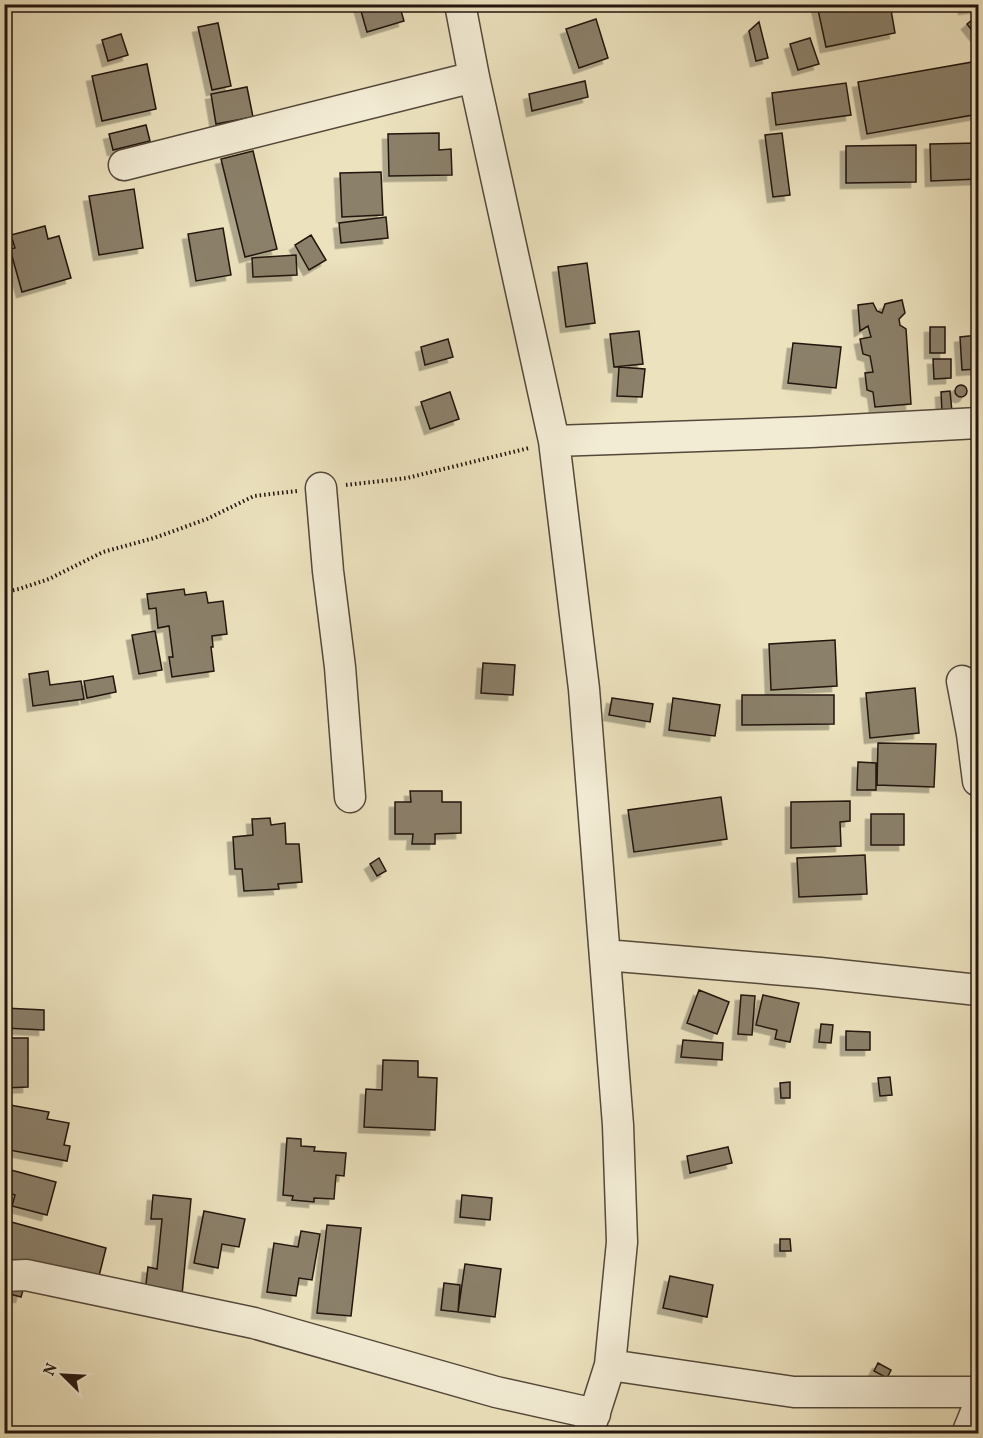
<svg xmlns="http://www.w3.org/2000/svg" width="983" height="1438" font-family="Vollkorn,serif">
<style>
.building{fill:#8b806a;stroke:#22150e;stroke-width:1.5;filter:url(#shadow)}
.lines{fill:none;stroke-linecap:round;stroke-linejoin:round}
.minor-casing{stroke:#54483a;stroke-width:33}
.path{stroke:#22150e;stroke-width:4;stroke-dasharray:1.5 3;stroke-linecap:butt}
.minor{stroke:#f3ecd5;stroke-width:30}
</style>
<defs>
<filter id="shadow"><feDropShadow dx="-5.5" dy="5.5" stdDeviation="0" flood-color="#0004"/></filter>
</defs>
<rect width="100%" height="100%" fill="#ece2be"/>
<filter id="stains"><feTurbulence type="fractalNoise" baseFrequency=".00333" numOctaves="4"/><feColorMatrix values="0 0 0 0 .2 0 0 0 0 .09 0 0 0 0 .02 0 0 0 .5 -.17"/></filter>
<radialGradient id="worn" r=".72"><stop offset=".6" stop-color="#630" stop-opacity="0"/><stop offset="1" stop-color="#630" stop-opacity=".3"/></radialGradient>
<path class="building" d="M359 4H399L404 21 367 32Z
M859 4V6L868 4H890L895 33 826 47 817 5Z
M964 4H978V7L964 9Z
M596 19 608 58 579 68 566 29Z
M972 20 978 24V38L967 24Z
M759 22 768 58 756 61 749 31Z
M218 23 231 86 212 90 198 27Z
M121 34 128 55 108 61 102 40Z
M810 38 819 64 798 70 790 44Z
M978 61V114L867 134 858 82Z
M147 64 156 109 102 121 92 76Z
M585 81 588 97 532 111 529 94Z
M846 83 851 115 776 125 772 93Z
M247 87 253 117 216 124 211 94Z
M146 125 150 141 113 150 109 134Z
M439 133V150L451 149 452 175 389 176 388 134Z
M782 133 790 195 773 197 765 135Z
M978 143V179L931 181 930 144Z
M916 145V182L846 183V146Z
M253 151 277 249 245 257 221 159Z
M381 172 383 215 342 217 340 173Z
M134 189 143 248 99 255 89 196Z
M386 217 388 238 341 243 339 223Z
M45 226 48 239 59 236 71 278 22 292 10 249 15 248 11 235Z
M223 228 231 275 196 281 188 234Z
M311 235 326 260 309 270 295 245Z
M296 255 297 275 253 277 252 258Z
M587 263 595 323 566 327 558 267Z
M902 300 905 313 899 319 900 325 906 329 911 404 875 407 873 392 867 390 865 373 873 372 870 356 863 354 860 339 871 337 868 326 860 331 858 305 873 303 877 311 882 313 885 304Z
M930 327H945V353H930Z
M639 331 643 364 614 367 610 334Z
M978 335V369L962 370 960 337Z
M448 339 453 357 425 365 421 347Z
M793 343 841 347 836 388 788 383Z
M933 359H951V378L934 379Z
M619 367 645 369 642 397 617 396Z
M955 391a6 6 0 1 1 12 0a6 6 0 1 1-12 0Z
M950 391 952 412H942L941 392Z
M450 392 459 419 430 429 421 402Z
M184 589 185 595 206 592 208 603 223 601 227 634 212 636 213 647H211L214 671 172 677 169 657H173L169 626 158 628 156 608 149 609 147 594Z
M155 631 162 670 139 674 132 635Z
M835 640 837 686 771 690 769 644Z
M483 663 515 665 513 695 481 693Z
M48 671 50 685 81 681 84 699 33 706 29 674Z
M113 676 116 692 87 698 84 681Z
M915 688 919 733 870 738 866 693Z
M742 695H834V724L742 725Z
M612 698 653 704 650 722 609 715Z
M673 698 720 705 715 736 669 730Z
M878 743 936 744 934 787 877 785Z
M858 762 876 763V790H857Z
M410 791H442V802H461V833L435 834V844H412L413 834H395V802H411Z
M721 797 727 839 634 852 628 810Z
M850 801V821L840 822 841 846 791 848V802Z
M871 814H904V845H871Z
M270 818 271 825 285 823 286 844H299L302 882 278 884 279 889 244 891 242 869H235L233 837 253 835 252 819Z
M865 855 867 894 799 897 797 858Z
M379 858 386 871 377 876 370 864Z
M699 990 729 1002 717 1034 687 1023Z
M741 995 755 996 752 1035 738 1034Z
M763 995 799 1003 790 1042 775 1039 777 1030 756 1025Z
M4 1008 44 1010V1030L4 1028Z
M821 1024 833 1025 831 1043 819 1042Z
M846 1031 870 1032V1050H846Z
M4 1038H28V1087L4 1088Z
M683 1040 723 1043 722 1060 681 1057Z
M383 1060 418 1061V1077L437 1078 435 1130 364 1127 366 1089 382 1090Z
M890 1077 892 1095 880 1096 878 1078Z
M790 1082V1098H781L780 1083Z
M10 1105 49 1112 47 1119 69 1123 64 1145 70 1146 67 1161 4 1149V1135Z
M287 1138 301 1139V1146L315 1147 314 1151 346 1153 344 1176 336 1175 334 1199 314 1198V1202L292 1200 293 1196 283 1195Z
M728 1147 732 1163 690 1173 687 1156Z
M11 1170 56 1182 47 1215 12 1206 15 1195 6 1192Z
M153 1195 191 1199 182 1295 145 1292 148 1267 157 1269 162 1219H151Z
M462 1195 492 1198 490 1220 460 1217Z
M204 1211 245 1219 239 1247 222 1244 218 1268 194 1263Z
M4 1220 106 1248 98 1280 4 1262Z
M327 1225 361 1228 351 1316 317 1313Z
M301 1231 320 1234 312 1280 299 1278 296 1296 267 1292 274 1243 298 1247Z
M780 1239H790L791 1251H780Z
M465 1264 501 1269 495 1317 458 1312Z
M670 1276 713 1285 707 1317 663 1308Z
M14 1280 25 1283 21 1297 10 1294Z
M444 1283 460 1285 458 1312 441 1310Z
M878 1363 891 1370 887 1378 874 1371Z"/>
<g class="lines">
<defs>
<path id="minor" d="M460 4 474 77 554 441 584 689 618 1125 622 1242 610 1365 588 1434
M124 165 474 77
M554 441 811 432 978 423
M321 488 328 571 340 667 350 797
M962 681 972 734 978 781
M605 955 820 973 978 990
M4 1276 26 1275 254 1323 496 1392 595 1414
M610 1365 794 1392H978
M967 1434 978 1407"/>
</defs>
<use href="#minor" class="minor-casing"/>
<path class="path" d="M346 485 407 478 529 448
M4 592 19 589 49 579 103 552 154 538 207 519 254 496 297 491"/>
<use href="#minor" class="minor"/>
</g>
<rect width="983" height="1438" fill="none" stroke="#ece2be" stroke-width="24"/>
<rect x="6" y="6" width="971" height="1426" fill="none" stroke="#22150e" stroke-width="3"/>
<rect x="12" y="12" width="959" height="1414" fill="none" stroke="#22150e" stroke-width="1.5"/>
<g transform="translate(63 1375) rotate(294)" stroke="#f3ecd5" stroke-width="4.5" paint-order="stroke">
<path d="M0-4.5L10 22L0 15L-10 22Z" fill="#22150e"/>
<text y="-9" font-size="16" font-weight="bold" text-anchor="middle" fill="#22150e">N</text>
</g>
<rect width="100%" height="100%" filter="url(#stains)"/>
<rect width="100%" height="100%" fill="url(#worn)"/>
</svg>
